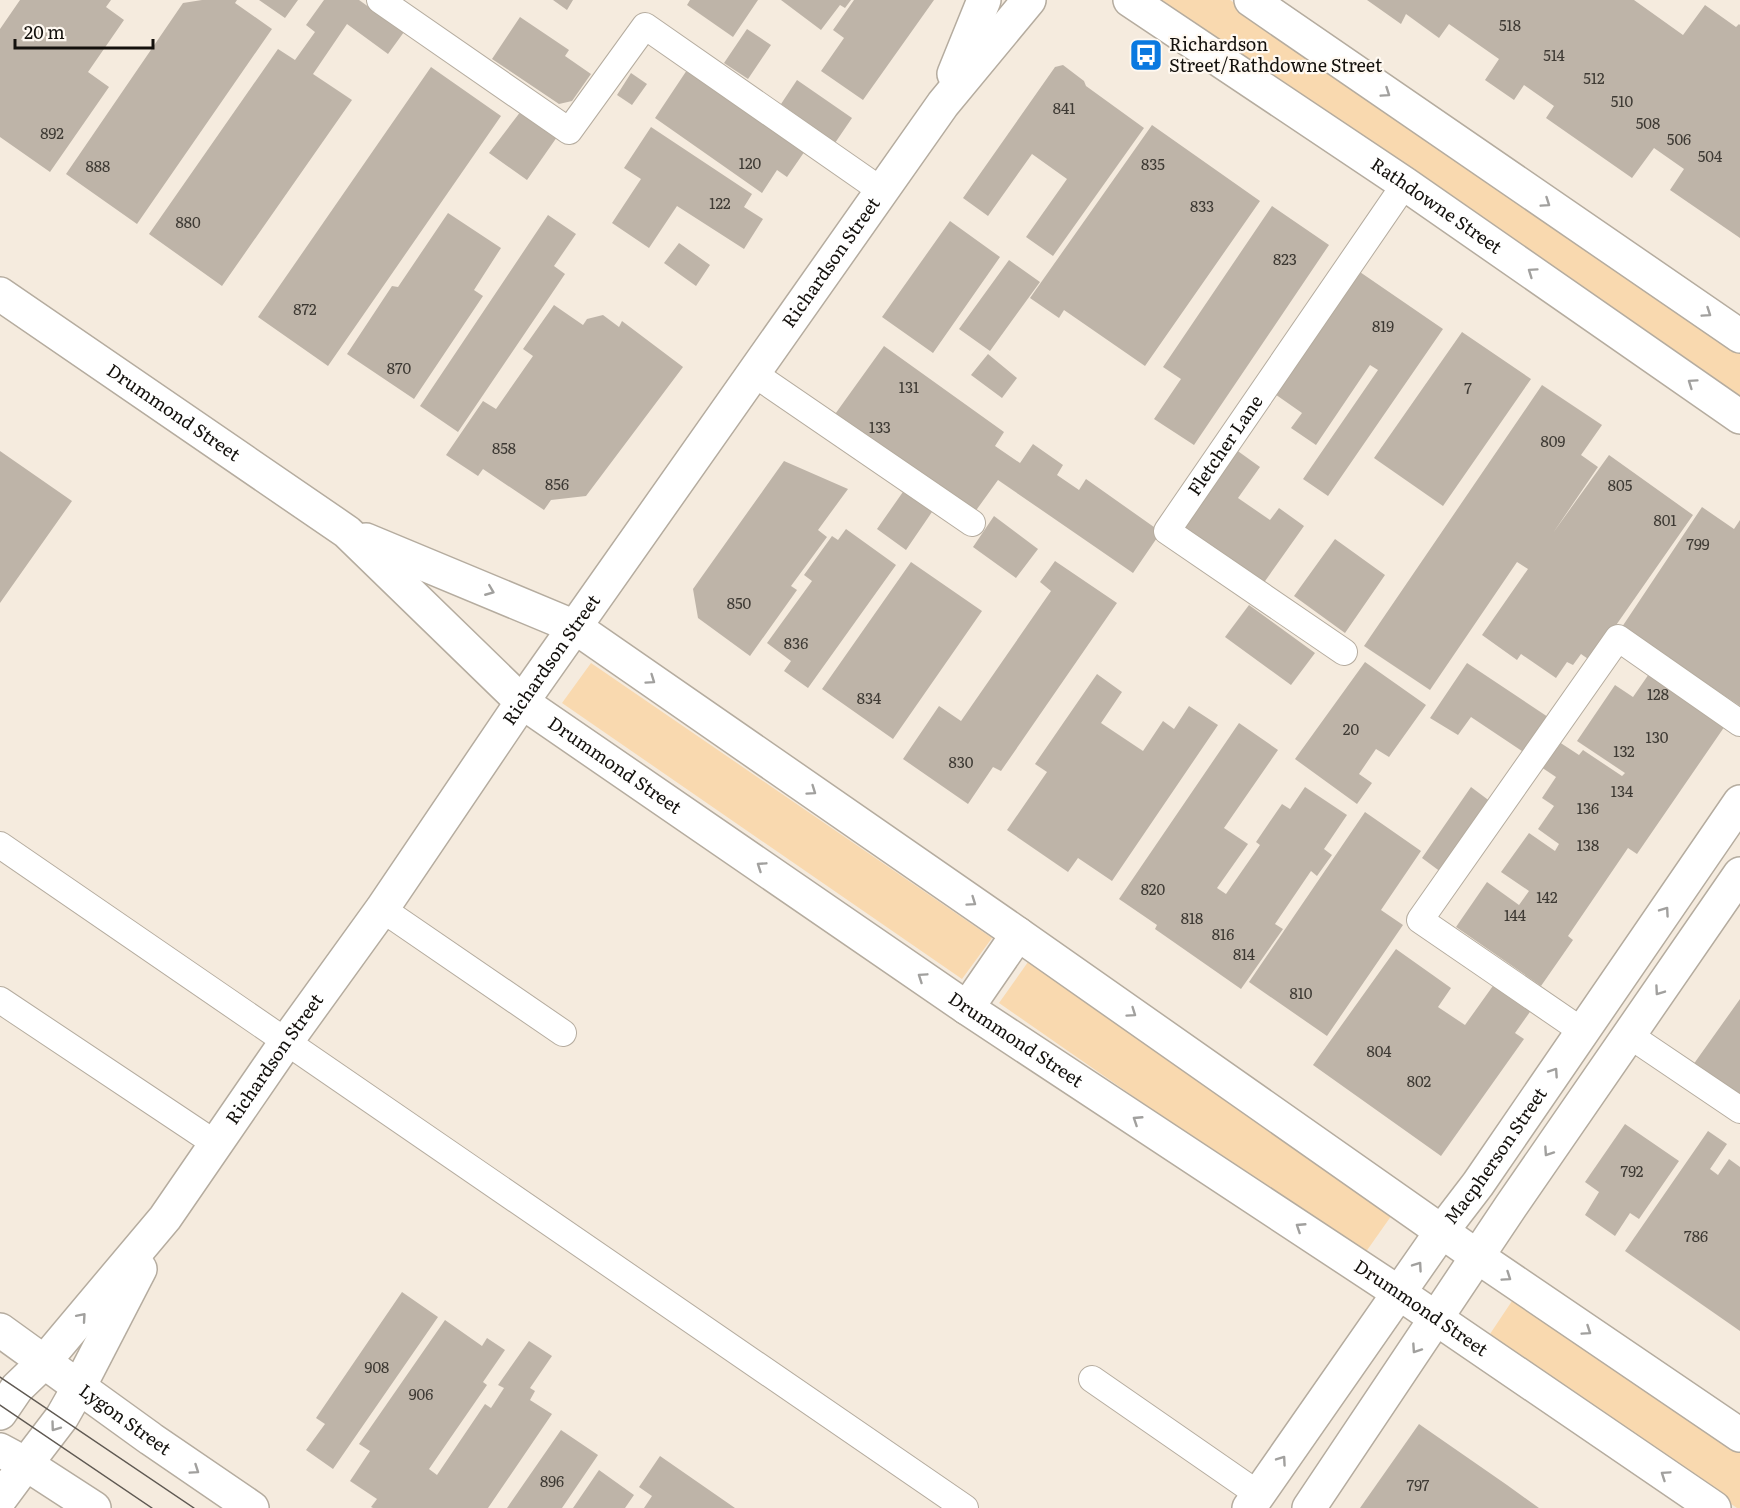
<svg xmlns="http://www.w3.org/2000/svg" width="1740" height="1508" font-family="Literata,serif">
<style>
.green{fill:#f9d9af}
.building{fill:#beb4a8}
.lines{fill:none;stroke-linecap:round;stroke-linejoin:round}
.service-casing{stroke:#b5ac9f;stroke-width:28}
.minor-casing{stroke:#b5ac9f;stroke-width:36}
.tertiary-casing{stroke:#b5ac9f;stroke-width:36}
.service{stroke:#fff;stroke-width:26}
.minor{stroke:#fff;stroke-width:33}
.tertiary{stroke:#fff;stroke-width:33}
.tram{stroke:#5f5952;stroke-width:1.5}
.oneway{stroke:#a1a09e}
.labels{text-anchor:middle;stroke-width:4.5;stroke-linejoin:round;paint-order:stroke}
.number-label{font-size:15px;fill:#3e3a34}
.poi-label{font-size:18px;fill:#14110d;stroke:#fff9f1;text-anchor:start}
.street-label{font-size:18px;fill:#14110d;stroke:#fff9f1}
</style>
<rect width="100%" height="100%" fill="#f5ebde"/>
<path class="green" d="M1155 0H1230L1740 347V405Z
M591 663 992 938 962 979 562 703Z
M1028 962 1394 1212 1363 1256 999 1003Z
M1516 1295 1740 1448V1508H1737L1488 1337Z"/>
<path class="building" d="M20 0H111L106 7 124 20 88 72 109 87 50 172 0 137V29Z
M202 0H237L235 3 272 29 137 224 66 174 183 3Z
M259 0H298L285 18Z
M324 0H359L404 32 388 54 347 24 313 74 352 100 222 286 149 234 278 49 295 60 315 32 306 25Z
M553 0H573L567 10Z
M690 0H758L733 37 687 5Z
M781 0H851L845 8 840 5 821 30Z
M854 0H934L863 100 821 71 844 38 833 30Z
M1367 0H1634L1683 35 1705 5 1736 27 1739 24 1740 25V238L1670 190 1684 169 1654 148 1632 178 1546 118 1554 106 1524 85 1514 100 1485 80 1499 59 1449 24 1439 38 1406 14 1401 24Z
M520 17 569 50 565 56 591 74 572 101 559 104 492 59Z
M747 29 771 45 748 79 724 63Z
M1063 65 1084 81 1086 86 1144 128 1053 256 1026 237 1067 179 1032 154 988 216 963 198 1055 67Z
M431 67 501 116 328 366 258 317Z
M689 67 807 148 787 177 777 170 762 193 655 118Z
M631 73 647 84 632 105 617 95Z
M797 80 852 118 835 143 781 104Z
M521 111 557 137 527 180 489 153Z
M1152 125 1260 201 1145 366 1064 310 1059 318 1030 298Z
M651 127 752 194 744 207 763 219 744 249 677 206 649 248 612 223 641 179 624 168Z
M1272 206 1329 245 1194 445 1154 419 1181 379 1163 367Z
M448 213 501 248 474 290 483 296 414 399 347 354 392 286 398 287Z
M548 215 576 234 554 266 565 274 458 432 420 406Z
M950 221 1000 257 933 353 882 317Z
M679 243 710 265 696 286 664 263Z
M1009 260 1040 282 990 351 959 329Z
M1357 270 1443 329 1328 496 1303 479 1378 370 1370 365 1316 445 1291 428 1302 413 1272 392Z
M554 305 583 325 587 319 603 315 619 327 622 321 683 367 586 496 551 500 544 510 483 469 478 476 446 455 483 401 496 409 533 356 523 349Z
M1462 332 1531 379 1443 506 1374 458Z
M884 346 1004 432 995 446 1020 463 1033 444 1063 465 1057 475 1079 490 1086 479 1161 532 1133 573 998 480 972 516 833 417Z
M988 354 1017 378 1002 398 971 375Z
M1542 385 1602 425 1581 455 1598 467 1553 533 1609 455 1693 515 1591 661 1581 654 1573 665 1567 662 1556 678 1521 654 1517 660 1482 635 1528 569 1517 562 1430 690 1364 646Z
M1235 449 1260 467 1238 498 1270 520 1279 508 1304 526 1263 584 1181 527Z
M0 451 72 501 0 603Z
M784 461 848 489 818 530 827 537 791 586 797 590 750 656 698 618 693 589Z
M905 489 934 509 906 550 877 529Z
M1702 507 1734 529 1740 520V706L1622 627Z
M994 516 1038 549 1016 578 973 547Z
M846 529 896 565 808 688 784 671 791 661 767 643 812 581 804 575 832 536 838 540Z
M1335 539 1385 575 1345 633 1294 596Z
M1055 561 1117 603 1001 771 993 767 968 804 903 759 939 706 961 721 1051 591 1040 582Z
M911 562 982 611 893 739 822 689Z
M1249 605 1315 653 1291 685 1225 637Z
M1365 662 1426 705 1389 757 1376 749 1359 774 1372 783 1357 804 1295 759Z
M1467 663 1551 719 1528 755 1471 717 1458 735 1430 718Z
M1651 671 1727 723 1637 854 1628 848 1568 936 1573 940 1541 986 1456 927 1487 882 1519 905 1529 891 1501 872 1529 833 1555 851 1559 844 1538 829 1554 806 1542 798 1556 777 1535 763 1553 738 1579 755 1583 750 1622 776 1625 773 1577 741 1615 685 1633 697Z
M1097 674 1122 692 1101 723 1143 751 1163 721 1174 729 1189 706 1218 725 1112 881 1078 858 1068 872 1007 830 1047 772 1035 764Z
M1239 723 1278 750 1224 828 1248 844 1217 888 1226 894 1260 845 1256 842 1282 804 1290 809 1305 787 1347 815 1324 849 1332 855 1317 876 1311 871 1275 924 1283 929 1241 989 1155 929 1157 925 1119 899Z
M1471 787 1495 805 1445 875 1422 858Z
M1365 812 1421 851 1381 910 1403 925 1327 1036 1249 982Z
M1396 949 1451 988 1438 1007 1465 1025 1495 983 1532 1009 1515 1033 1524 1039 1441 1156 1313 1065Z
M1740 999V1098L1693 1065Z
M1625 1124 1679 1161 1639 1219 1630 1213 1615 1236 1585 1215 1599 1192 1585 1182Z
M1708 1131 1727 1144 1710 1169 1718 1175 1729 1159 1740 1167V1331L1625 1251Z
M402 1292 438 1317 333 1469 306 1450 325 1424 316 1418Z
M445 1320 482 1346 487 1338 505 1350 483 1382 487 1385 429 1469 437 1475 485 1404 491 1408 504 1388 498 1385 529 1341 552 1356 530 1388 535 1391 530 1400 552 1414 488 1508H373L371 1507 377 1499 350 1481 370 1451 359 1444Z
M1419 1424 1507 1485 1539 1508H1360Z
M561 1430 598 1455 562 1508H507Z
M660 1456 735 1508H644L652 1496 639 1487Z
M599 1470 634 1495 625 1508H573Z"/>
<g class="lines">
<defs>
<g id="service">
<path d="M380 0 569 131 645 26 882 191"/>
<path d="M753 373 972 523"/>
<path id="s1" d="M1344 652 1167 531 1405 184"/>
<path d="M0 845 965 1508"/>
<path d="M382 909 563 1033"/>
<path d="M0 1000 216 1144"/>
<path d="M1582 1031 1420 920 1618 638 1740 723"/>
<path d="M1629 1035 1740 1110"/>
<path d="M1092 1379 1258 1494"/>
</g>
<g id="minor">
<path d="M954 74 984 0"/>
<path id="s2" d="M0 294 347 532 522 702 967 1008 1399 1293 1714 1508"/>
<path d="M366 540 575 627 1018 934 1478 1257 1740 1435"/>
<path d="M967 1008 1018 934"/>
<path id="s3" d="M44 1362 165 1218 286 1042 382 909 522 702 943 104 1029 0"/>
<path d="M79 1387 140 1269"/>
<path d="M0 1499 26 1464"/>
<path id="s4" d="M1249 1508 1442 1231 1478 1184 1740 802"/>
<path d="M1309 1508 1511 1206 1740 874"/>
</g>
<g id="tertiary">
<path id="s5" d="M1130 0 1405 184 1740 417"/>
<path d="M1251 0 1740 336"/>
<path id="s6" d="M0 1330 151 1439 252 1508"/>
<path d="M0 1413 17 1388 44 1362"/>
<path d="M0 1450 26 1464 94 1508"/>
<path d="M26 1464 62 1417 79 1387"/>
</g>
</defs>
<use href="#service" class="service-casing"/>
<use href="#minor" class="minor-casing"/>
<use href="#tertiary" class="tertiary-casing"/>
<use href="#service" class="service"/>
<use href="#minor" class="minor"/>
<use href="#tertiary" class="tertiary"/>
<path class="tram" d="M0 1377 194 1508
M0 1405 152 1508"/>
</g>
<defs><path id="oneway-chevron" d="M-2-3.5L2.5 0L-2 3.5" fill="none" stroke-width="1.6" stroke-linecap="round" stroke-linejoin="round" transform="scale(1.5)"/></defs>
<g class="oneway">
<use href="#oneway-chevron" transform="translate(1386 93) rotate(34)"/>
<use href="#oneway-chevron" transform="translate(1546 203) rotate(34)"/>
<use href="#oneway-chevron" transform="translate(1532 272) rotate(-145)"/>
<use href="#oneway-chevron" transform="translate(1707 313) rotate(34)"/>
<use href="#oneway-chevron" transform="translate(1692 383) rotate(-145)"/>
<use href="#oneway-chevron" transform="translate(490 591) rotate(22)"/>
<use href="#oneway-chevron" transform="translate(651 680) rotate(35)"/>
<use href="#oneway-chevron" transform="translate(812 791) rotate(35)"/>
<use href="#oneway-chevron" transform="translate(761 866) rotate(-146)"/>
<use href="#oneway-chevron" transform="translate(972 902) rotate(35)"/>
<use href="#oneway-chevron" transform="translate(1665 911) rotate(-55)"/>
<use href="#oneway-chevron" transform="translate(922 977) rotate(-146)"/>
<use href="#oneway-chevron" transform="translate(1659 991) rotate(125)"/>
<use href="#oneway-chevron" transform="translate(1132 1013) rotate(35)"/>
<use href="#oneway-chevron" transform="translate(1554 1072) rotate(-56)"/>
<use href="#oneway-chevron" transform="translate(1137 1120) rotate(-147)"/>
<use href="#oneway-chevron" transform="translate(1548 1152) rotate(124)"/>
<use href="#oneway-chevron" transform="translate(1300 1227) rotate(-147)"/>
<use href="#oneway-chevron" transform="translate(1418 1266) rotate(-55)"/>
<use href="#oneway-chevron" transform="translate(1507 1277) rotate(34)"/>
<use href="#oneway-chevron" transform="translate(82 1317) rotate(-49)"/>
<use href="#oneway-chevron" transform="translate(1587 1331) rotate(34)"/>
<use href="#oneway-chevron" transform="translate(1416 1349) rotate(124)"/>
<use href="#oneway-chevron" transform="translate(55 1427) rotate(126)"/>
<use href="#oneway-chevron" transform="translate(1282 1460) rotate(-55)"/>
<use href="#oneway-chevron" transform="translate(195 1470) rotate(34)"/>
<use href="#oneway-chevron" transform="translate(1665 1475) rotate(-146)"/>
</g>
<defs>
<symbol id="bus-square" viewBox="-11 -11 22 22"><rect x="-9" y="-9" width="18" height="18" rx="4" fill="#0a79e0" stroke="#fff9f1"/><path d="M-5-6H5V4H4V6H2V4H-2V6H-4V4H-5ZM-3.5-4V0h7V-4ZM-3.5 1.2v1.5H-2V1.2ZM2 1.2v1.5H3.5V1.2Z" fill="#fff"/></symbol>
</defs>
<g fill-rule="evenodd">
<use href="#bus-square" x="1127" y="36" width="38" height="38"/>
</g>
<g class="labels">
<g class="number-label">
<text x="1510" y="31">518</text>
<text x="1554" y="61">514</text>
<text x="1594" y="84">512</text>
<text x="1622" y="107">510</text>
<text x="1064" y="114">841</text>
<text x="1648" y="129">508</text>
<text x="52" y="139">892</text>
<text x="1679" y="145">506</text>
<text x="1710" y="162">504</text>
<text x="750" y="169">120</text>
<text x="1153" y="170">835</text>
<text x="98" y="172">888</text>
<text x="720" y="209">122</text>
<text x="1202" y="212">833</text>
<text x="188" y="228">880</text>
<text x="1285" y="265">823</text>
<text x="305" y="315">872</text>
<text x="1383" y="332">819</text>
<text x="399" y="374">870</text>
<text x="909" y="393">131</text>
<text x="1468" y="394">7</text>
<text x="880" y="433">133</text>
<text x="1553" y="447">809</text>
<text x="504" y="454">858</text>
<text x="557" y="490">856</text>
<text x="1620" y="491">805</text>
<text x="1665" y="526">801</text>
<text x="1698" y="550">799</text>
<text x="739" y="609">850</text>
<text x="796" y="649">836</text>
<text x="1658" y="700">128</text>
<text x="869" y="704">834</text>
<text x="1351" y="735">20</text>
<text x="1657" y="743">130</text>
<text x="1624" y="757">132</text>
<text x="961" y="768">830</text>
<text x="1622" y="797">134</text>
<text x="1588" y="814">136</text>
<text x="1588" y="851">138</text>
<text x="1153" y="895">820</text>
<text x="1547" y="903">142</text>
<text x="1515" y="921">144</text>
<text x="1192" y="924">818</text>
<text x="1223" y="940">816</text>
<text x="1244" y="960">814</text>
<text x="1301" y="999">810</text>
<text x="1379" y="1057">804</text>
<text x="1419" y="1087">802</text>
<text x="1632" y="1177">792</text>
<text x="1696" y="1242">786</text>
<text x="377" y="1373">908</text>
<text x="421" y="1400">906</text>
<text x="552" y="1487">896</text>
<text x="1418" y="1491">797</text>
</g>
<g class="poi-label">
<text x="1169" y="51">Richardson<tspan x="1169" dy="21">Street/Rathdowne Street</tspan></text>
</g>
<g class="street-label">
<text dy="6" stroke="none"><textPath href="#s5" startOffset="369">Rathdowne Street</textPath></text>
<text dy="6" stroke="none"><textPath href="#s3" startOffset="1353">Richardson Street</textPath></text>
<text dy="6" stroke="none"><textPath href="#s2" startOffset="210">Drummond Street</textPath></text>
<text dy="6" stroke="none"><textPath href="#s1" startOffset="318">Fletcher Lane</textPath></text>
<text dy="6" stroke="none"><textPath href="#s3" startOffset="867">Richardson Street</textPath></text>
<text dy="6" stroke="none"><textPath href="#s2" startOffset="777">Drummond Street</textPath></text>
<text dy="6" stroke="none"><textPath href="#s2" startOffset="1263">Drummond Street</textPath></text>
<text dy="6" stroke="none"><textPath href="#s3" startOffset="381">Richardson Street</textPath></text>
<text dy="6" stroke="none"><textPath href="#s4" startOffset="430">Macpherson Street</textPath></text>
<text dy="6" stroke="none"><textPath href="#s2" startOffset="1749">Drummond Street</textPath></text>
<text dy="6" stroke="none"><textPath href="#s6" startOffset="154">Lygon Street</textPath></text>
</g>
</g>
<path d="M15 39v9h138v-9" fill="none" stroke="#14110d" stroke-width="3"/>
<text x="24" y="39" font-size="18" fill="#14110d" stroke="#fff9f1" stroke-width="4.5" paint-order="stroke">20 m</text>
</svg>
